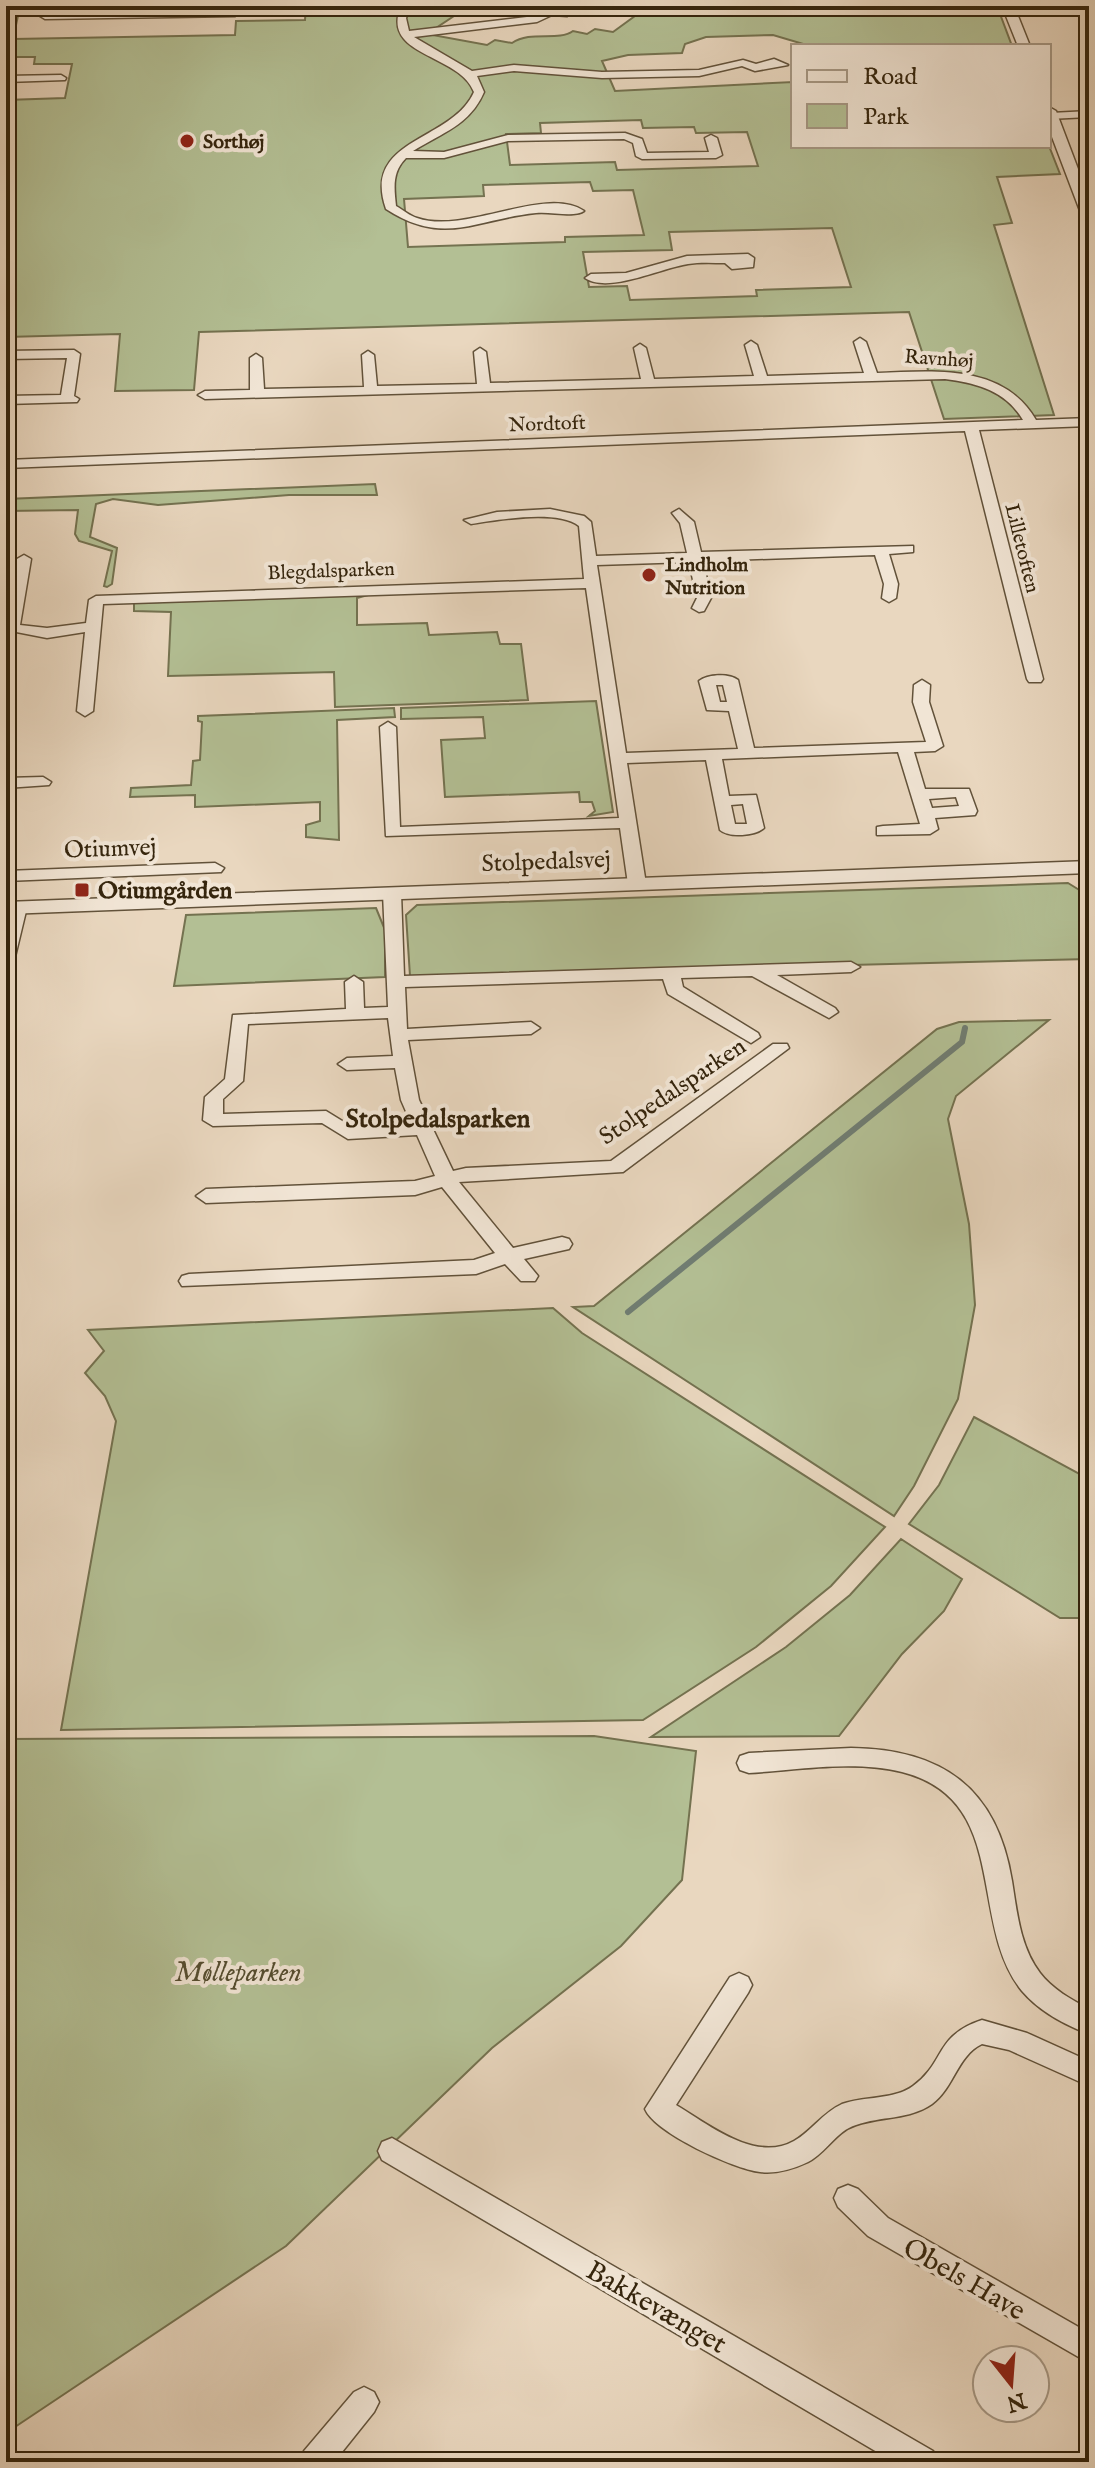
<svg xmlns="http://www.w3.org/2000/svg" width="1095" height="2468" font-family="'IM FELL English',serif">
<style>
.green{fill:#b3bf94;stroke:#747250;stroke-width:2;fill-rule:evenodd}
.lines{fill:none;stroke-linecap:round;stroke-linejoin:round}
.stream{stroke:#707d72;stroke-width:6}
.minor-casing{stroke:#62523a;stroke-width:3}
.tertiary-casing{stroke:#62523a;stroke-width:3}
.minor{fill:#f1e5d5;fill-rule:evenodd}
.tertiary{fill:#f1e5d5;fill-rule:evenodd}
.poi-dot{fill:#8f2418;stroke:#f1e5d5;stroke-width:3}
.labels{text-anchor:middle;stroke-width:8;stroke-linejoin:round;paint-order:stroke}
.far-poi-label{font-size:20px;font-weight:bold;fill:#35250d;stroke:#f1e5d5;text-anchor:start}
.far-street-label{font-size:20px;fill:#35250d;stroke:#f1e5d5}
.street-label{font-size:24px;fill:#35250d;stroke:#f1e5d5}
.poi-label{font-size:24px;font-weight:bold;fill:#35250d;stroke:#f1e5d5;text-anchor:start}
.neighbourhood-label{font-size:26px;font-weight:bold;fill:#35250d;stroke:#f1e5d5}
.near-park-label{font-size:28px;font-style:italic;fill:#544c2f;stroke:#f1e5d5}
.near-street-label{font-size:28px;fill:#35250d;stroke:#f1e5d5}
</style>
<rect width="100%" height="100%" fill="#e9d7bf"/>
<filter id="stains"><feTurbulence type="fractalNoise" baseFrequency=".0025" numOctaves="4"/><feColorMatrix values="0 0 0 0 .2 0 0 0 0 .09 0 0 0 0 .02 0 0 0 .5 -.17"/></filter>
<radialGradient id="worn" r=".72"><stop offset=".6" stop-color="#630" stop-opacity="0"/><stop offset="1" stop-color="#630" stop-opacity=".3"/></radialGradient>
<path class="green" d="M6 6H40L39 11H19L13 39 235 35 236 21 305 20 306 6H469L427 34 487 45 495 40 512 43C531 30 558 42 573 31L587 34 595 29 613 32 639 13 624 10 629 6H997L1012 46H810L773 35 706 37 685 44 682 53 628 55 602 61 615 91 793 82V146H1049L1060 174 997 177 1012 223 994 225 1054 415 944 419 909 312 199 332 194 390 115 391 120 334 6 337V100L65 98 72 64H34L35 57H10L12 51H6ZM641 120 643 128 694 127 696 133 747 132 758 166 617 170 615 162 510 165 506 134 541 133 540 123ZM590 182 593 191 633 190 644 235 565 237V242L408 247 404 199 484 196 483 185ZM832 228 851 287 756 290 757 296 630 300 627 286 589 287 583 252 672 250 669 232Z
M375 484 377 495H289L158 505 113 499 96 504 90 537 117 548 112 584 107 587 104 586 112 551 79 541 75 534 78 510 6 511V499Z
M368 595 357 598V625L427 623 429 635 497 632 500 644H521L528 700 335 707 334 672 168 676 171 612 134 611V603Z
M596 701 613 812 589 816 595 811 592 802H580L579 792 445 797 441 740 485 738 483 717 401 719V708Z
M394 708 395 717 337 720 339 840 306 837V825L320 821V802L195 807V795L130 797 131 788 191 785 193 761 200 760 202 722 198 721V716Z
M1068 883 1089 896V959L410 976 406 915 417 905Z
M376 908 385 930V977L174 986 186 915Z
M1049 1020 956 1096 948 1119 969 1224 975 1305 958 1399 914 1486 894 1516 573 1307 594 1306 937 1029 959 1022Z
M553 1308 582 1333 885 1527 831 1586 756 1647 643 1720 61 1730 116 1421 105 1396 85 1373 104 1351 88 1330Z
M974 1417 1089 1479V1618H1060L909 1524 939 1485Z
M901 1539 962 1579 944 1611 902 1654 839 1736 651 1737 786 1647 850 1595Z
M594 1736 696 1751 682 1880 621 1946 492 2048 286 2246 6 2433V1739Z"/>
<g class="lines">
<path class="stream" d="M628 1312 962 1042 965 1028"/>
<defs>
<path id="minor" d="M42 6H52L51 13 235 10 240 13 235 16 45 19 40 16Z
M401 6H411L406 18 409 31 535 16 541 13 535 10 540 7 561 11 568 6H580L567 16 552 15 537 22 414 37 472 71 514 65 602 72 699 70 743 60 756 64 774 59 788 65 755 71 742 66 699 76 602 78 514 71 477 76 484 92C470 125 442 133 413 151L444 152 508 135 625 133 642 139 647 153 709 152 705 138 711 135 717 138 722 155 716 158 642 159 636 156 633 143 624 139 508 141 444 158H406C392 172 394 187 396 206 403 210 410 216 417 218 466 235 545 185 584 211 574 218 549 211 536 213 476 219 444 247 386 209 361 138 452 142 474 92 459 53 380 57 401 6Z
M1079 6H1089V16L1085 15Z
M61 75 66 78 65 80 6 82V76Z
M1089 111V117L1049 119 1051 113Z
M748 254 754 258 753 267 732 269 725 263C713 263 700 262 688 264 661 268 608 294 585 278L591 274 626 273 687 256Z
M860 338 866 342 877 373C934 371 1003 363 1036 420L1089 418V426L979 430 1043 679 1041 682H1029L1027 679 965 431 6 468V460L1023 420C1006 391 977 383 945 379L205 399 198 395 205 391 250 390V358L256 354 262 358 264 389 364 387 362 355 368 351 374 355 377 386 477 384 474 352 480 348 486 352 490 383 641 379 634 348 640 344 646 348 654 379 754 376 745 345 751 341 757 345 767 376 864 373 854 342Z
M74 350 80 354 74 396 79 399 77 402 6 404V396L61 395 67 358 6 359V351Z
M550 509 584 516 591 522 596 556 687 553 680 523 672 513 679 509 694 522 701 552 913 546V552L889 554 898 584 896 598 889 602 882 598 884 584 875 555 703 561 711 598 704 611 699 612 692 608 697 598 689 562 597 565 626 753 738 749 729 711 707 710 699 681C708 674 729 673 738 680L754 748 926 742 913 702 914 685 922 680 930 685 929 702 943 746 935 751 914 752 925 789H969L977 811 975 815 935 818 938 829 930 834 877 835V827L883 826 920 824 898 752 722 759 729 796 756 795 764 828C755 836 729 838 720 830L706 760 627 763 646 884 637 889 628 884 620 828 386 836 380 727 388 722 396 727 400 827 619 818 586 588 103 604 93 711 85 716 77 711 85 632 47 638 6 630 17 559 24 555 31 559 20 625 47 628 86 623 89 600 96 596 584 579 579 526C557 509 497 520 471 524L464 520 497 512ZM716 685H723L727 702H720ZM956 797 959 806 932 808 929 799ZM743 804 747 824H735L731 805Z
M43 777 51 782 49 785 6 788V778Z
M215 863 224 868 221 872 6 881V871Z
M392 888 401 893 404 976 851 962 860 967 851 972 777 975 835 1008 838 1012 829 1018 752 976 681 978 683 987 758 1033 760 1037 751 1043 668 994 663 979 405 987 407 1029 531 1022 540 1028 531 1034 408 1040 419 1100 453 1171 466 1168 611 1161 773 1044H787L789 1048 623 1172 459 1182 513 1248 562 1237 569 1239 572 1244 569 1249 524 1259 538 1276 535 1281H521L505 1264 476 1274 182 1286 179 1281 182 1276 189 1274 474 1260 495 1253 442 1187 415 1195 206 1203 196 1196 206 1189 415 1181 435 1176 417 1135 348 1139 322 1123 213 1126 203 1120 205 1097 225 1079 233 1015 346 1009 345 982 354 976 363 982 364 1008 388 1007 383 893ZM388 1018 393 1056 347 1058 338 1064 347 1070 395 1068 401 1100 411 1123 352 1127 326 1111 223 1114V1099L243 1081 248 1024Z
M18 902 27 907 15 957 6 962 9 907Z
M851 1748C942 1749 997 1788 1012 1881 1017 1912 1020 1947 1040 1973 1052 1989 1072 2000 1089 2009V2034C1065 2025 1039 2011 1022 1991 967 1923 1012 1800 902 1772 854 1760 798 1770 749 1773L740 1770 737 1763 740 1756 749 1753Z
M739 1973 748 1977 752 1985 748 1993 676 2105C708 2124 755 2163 794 2141 812 2131 822 2113 842 2104 864 2096 894 2100 913 2086 946 2062 934 2036 982 2020L1027 2033 1089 2061V2086L1009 2050 982 2044C957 2056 954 2088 932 2104 909 2120 881 2116 856 2125 836 2131 826 2153 808 2162 793 2169 777 2174 760 2172 734 2169 655 2133 645 2109L730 1977Z
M392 2138 933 2451 937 2462H894L382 2160 378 2151 382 2142Z
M848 2185 858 2189 888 2218 1089 2333V2363L868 2236 838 2207 834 2198 838 2189Z
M364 2387 374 2392 379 2402 374 2412 334 2462H300L304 2451 354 2392Z"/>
<path id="tertiary" d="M1002 6H1014L1030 46H1018Z
M1049 107 1056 111 1089 198V220L1082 216 1049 129Z
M1089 861V873L6 914V902Z"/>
</defs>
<use href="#minor" class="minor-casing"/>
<use href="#tertiary" class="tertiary-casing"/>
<use href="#minor" class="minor"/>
<use href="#tertiary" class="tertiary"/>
</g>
<g class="poi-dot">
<circle cx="187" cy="141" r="8"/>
<circle cx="649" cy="575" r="8"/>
<rect x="74" y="882" width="16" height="16" rx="4"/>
</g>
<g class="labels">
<g class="far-poi-label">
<text x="203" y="148">Sorthøj</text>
<text x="665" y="571">Lindholm<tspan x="665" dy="23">Nutrition</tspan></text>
</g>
<g class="far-street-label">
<text transform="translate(939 358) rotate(4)" y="7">Ravnhøj</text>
<text transform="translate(547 423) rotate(-2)" y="7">Nordtoft</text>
<text transform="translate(1023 548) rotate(76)" y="7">Lilletoften</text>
<text transform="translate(331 570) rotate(-2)" y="7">Blegdalsparken</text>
</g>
<g class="street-label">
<text transform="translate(110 848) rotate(-2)" y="8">Otiumvej</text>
<text transform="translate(546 861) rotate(-2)" y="8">Stolpedalsvej</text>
<text transform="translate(672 1091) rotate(-34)" y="8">Stolpedalsparken</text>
</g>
<g class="poi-label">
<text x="98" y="898">Otiumgården</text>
</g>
<g class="neighbourhood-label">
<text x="438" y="1127">Stolpedalsparken</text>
</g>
<g class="near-park-label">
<text x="238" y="1981">Mølleparken</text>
</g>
<g class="near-street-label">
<text transform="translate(965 2278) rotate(30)" y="10">Obels Have</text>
<text transform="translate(657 2306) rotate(30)" y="10">Bakkevænget</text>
</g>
</g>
<rect width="1095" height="2468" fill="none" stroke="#e9d7bf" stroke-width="32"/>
<rect x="8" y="8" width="1079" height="2452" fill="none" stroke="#35250d" stroke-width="4"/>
<rect x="16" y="16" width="1063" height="2436" fill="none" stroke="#35250d" stroke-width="2"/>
<rect x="791" y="44" width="260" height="104" fill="#f1e5d5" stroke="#a69885" stroke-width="2"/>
<rect x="807" y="70" width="40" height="12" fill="#f1e5d5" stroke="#a69885" stroke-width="2"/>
<text x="863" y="84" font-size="24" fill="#35250d">Road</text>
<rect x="807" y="104" width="40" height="24" fill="#b3bf94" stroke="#a69885" stroke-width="2"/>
<text x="863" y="124" font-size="24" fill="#35250d">Park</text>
<g transform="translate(1011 2384) rotate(163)"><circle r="38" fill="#f1e5d5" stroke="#a69885" stroke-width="2"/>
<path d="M0-6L14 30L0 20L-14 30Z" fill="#8f2418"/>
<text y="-12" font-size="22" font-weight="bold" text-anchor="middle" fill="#35250d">N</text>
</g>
<rect width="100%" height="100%" filter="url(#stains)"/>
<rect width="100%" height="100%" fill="url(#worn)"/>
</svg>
